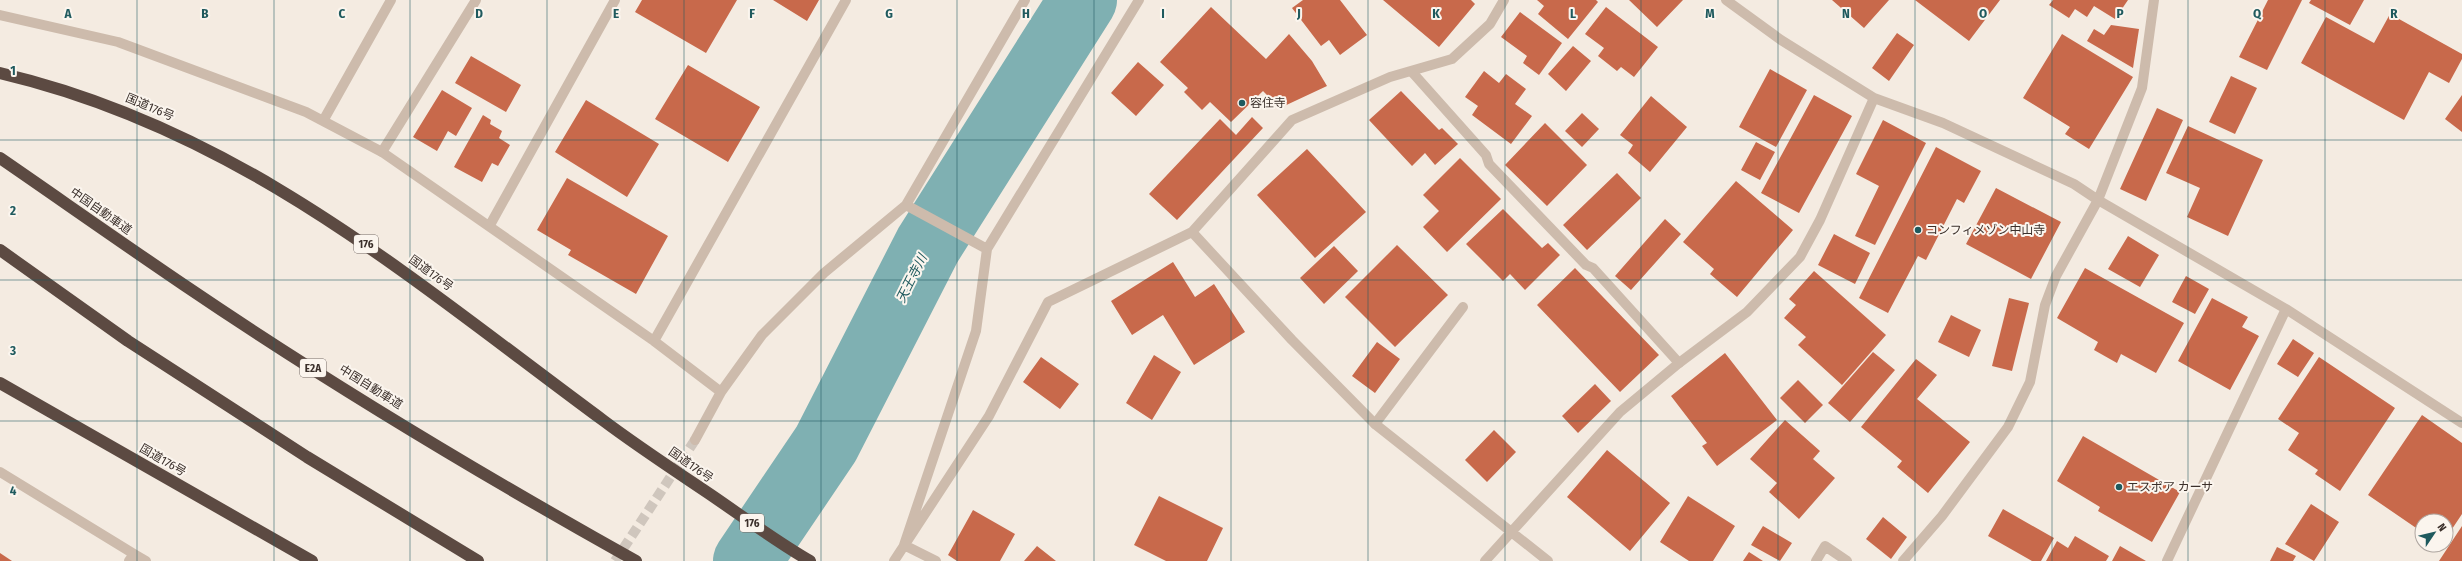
<svg xmlns="http://www.w3.org/2000/svg" width="2462" height="561" font-family="'Fira Sans Condensed','Noto Sans JP',sans-serif">
<style>
.lines{fill:none;stroke-linecap:round;stroke-linejoin:round}
.river{stroke:#7fb0b2;stroke-width:68}
.building{fill:#c8694b}
.street-tunnel{stroke:#cfc6bd;stroke-width:10;stroke-dasharray:10 5;stroke-linecap:butt}
.lane{stroke:#cdbbac;stroke-width:10}
.street{stroke:#cdbbac;stroke-width:10}
.highway{stroke:#5c4a42;stroke-width:12}
.highway-bridge{stroke:#5c4a42;stroke-width:12}
.grid{fill:none;stroke:#1f5a5e;stroke-width:1;stroke-opacity:0.55}
.poi-dot{fill:#1f5a5e;stroke:#fbf5ee;stroke-width:1.5}
.labels{text-anchor:middle;stroke-width:4;stroke-linejoin:round;paint-order:stroke}
.shield{fill:#fbf5ee;stroke:#756b66;stroke-width:1}
.shield-label{font-size:11px;font-weight:bold;fill:#3b302b}
.poi-label{font-size:12px;fill:#3b302b;stroke:#fbf5ee;text-anchor:start}
.street-label{font-size:12px;fill:#3b302b;stroke:#fbf5ee}
.water-label{font-size:13px;font-style:italic;fill:#1f5a5e;stroke:#fbf5ee}
.grid-label{font-size:13px;text-anchor:middle;font-weight:bold;fill:#1f5a5e;stroke:#fbf5ee;stroke-width:4;stroke-linejoin:round;paint-order:stroke}
</style>
<rect width="100%" height="100%" fill="#f4ebe1"/>
<g class="lines">
<path class="river" d="M747 561 826 444 928 245 1083 0"/>
</g>
<path class="building" d="M642 0H737L706 53 635 12Z
M773 0H819L807 21Z
M1303 0H1340L1367 35 1340 55 1329 40 1321 46 1292 8Z
M1383 0H1471L1475 4 1439 47Z
M1537 0H1596L1598 2 1568 39 1538 14 1544 6Z
M1629 0H1683L1657 27Z
M1832 0H1889L1864 28Z
M1915 0H2000L1969 41Z
M2053 0H2128L2115 19 2094 6 2087 17 2075 9 2069 18 2049 5Z
M2268 0H2302L2267 70 2239 57Z
M2311 0H2364L2350 25 2309 3Z
M1211 7 1266 59 1289 34 1312 61 1327 86 1280 108 1263 91 1231 122 1210 102 1202 110 1184 92 1188 88 1160 62Z
M1606 7 1658 47 1634 77 1621 67 1617 71 1598 56 1604 48 1585 34Z
M1520 12 1562 43 1539 75 1523 63 1527 56 1501 37Z
M2390 14 2462 54V59L2449 83 2429 72 2404 120 2301 63 2326 17 2374 43Z
M2111 25 2139 29 2133 68 2087 41 2094 29 2104 35Z
M1897 33 1914 45 1889 81 1872 68Z
M2062 34 2133 77 2089 149 2065 134 2070 127 2023 98Z
M1573 46 1591 61 1566 91 1548 74Z
M471 56 521 85 506 112 455 83Z
M1138 62 1164 85 1136 116 1111 93Z
M688 65 760 107 728 162 655 119Z
M1770 69 1807 90 1776 147 1739 127Z
M1484 71 1499 83 1506 74 1526 89 1515 104 1532 116 1511 144 1472 115 1478 106 1465 97Z
M2231 76 2257 88 2235 134 2209 122Z
M442 90 472 108 456 136 448 131 437 151 413 137Z
M1401 91 1439 130 1442 128 1458 144 1435 165 1425 153 1412 166 1369 120Z
M1814 95 1852 116 1799 213 1761 193Z
M2462 95V132L2445 119Z
M1651 96 1687 127 1650 172 1628 153 1633 145 1620 135Z
M586 100 659 144 627 197 555 152Z
M2157 108 2183 120 2146 201 2120 189Z
M1582 113 1599 129 1582 147 1565 131Z
M483 115 491 120 490 124 502 131 499 138 510 145 498 166 492 163 482 182 454 167Z
M1252 117 1263 128 1177 220 1149 194 1220 119 1236 135Z
M1883 120 1926 143 1875 245 1855 236 1879 186 1856 174Z
M1545 123 1587 165 1547 206 1505 165Z
M2188 126 2263 160 2228 236 2187 217 2200 188 2166 173Z
M1756 142 1775 152 1760 180 1741 170Z
M1936 147 1981 171 1964 203 1957 199 1926 260 1918 256 1888 313 1859 298Z
M1307 149 1366 212 1315 258 1257 195Z
M1460 158 1501 199 1447 252 1423 227 1439 211 1423 195Z
M1617 173 1641 198 1587 250 1563 225Z
M567 178 668 236 636 294 568 255 571 250 537 230Z
M1736 181 1793 230 1737 297 1710 274 1714 269 1683 242Z
M1996 188 2061 222 2031 279 1966 244Z
M1503 209 1542 248 1548 243 1560 255 1525 290 1510 274 1503 281 1466 244Z
M1665 219 1681 234 1631 290 1615 276Z
M1834 234 1870 253 1855 284 1818 265Z
M2128 236 2159 255 2140 287 2108 269Z
M1397 245 1448 295 1395 347 1345 297Z
M1334 246 1358 271 1324 304 1300 278Z
M1173 262 1195 297 1214 284 1245 332 1194 365 1163 315 1132 335 1111 301Z
M1575 268 1659 355 1620 392 1537 305Z
M2085 268 2184 323 2156 373 2121 354 2117 363 2094 350 2098 342 2057 318Z
M1814 271 1886 335 1842 385 1798 345 1806 337 1784 318 1796 305 1789 299Z
M2186 276 2209 289 2195 314 2172 302Z
M2009 298 2029 303 2012 371 1992 366Z
M2212 298 2248 317 2242 327 2259 336 2230 390 2178 361Z
M1951 315 1981 330 1969 357 1938 342Z
M2293 339 2314 353 2298 377 2277 364Z
M1377 342 1400 359 1375 393 1352 376Z
M1873 352 1895 370 1850 422 1828 403Z
M1725 353 1777 420 1717 466 1702 446 1707 443 1671 396Z
M1154 355 1181 372 1152 420 1126 403Z
M1041 357 1079 384 1060 409 1023 382Z
M2319 357 2395 408 2340 491 2315 474 2318 470 2288 450 2299 433 2278 419Z
M1916 359 1937 375 1917 399 1970 442 1928 493 1897 467 1902 461 1861 427Z
M1798 380 1823 405 1805 423 1780 398Z
M1595 384 1611 401 1578 433 1562 416Z
M2422 415 2462 443V514L2446 538V521H2422V532L2368 495Z
M1785 420 1820 451 1813 459 1835 478 1799 519 1769 492 1777 483 1750 459Z
M1494 430 1516 452 1487 482 1465 460Z
M2083 436 2180 492 2152 542 2098 511 2100 507 2057 481Z
M1607 450 1670 503 1630 551 1567 497Z
M1159 496 1223 528 1207 561H1166L1134 545Z
M1688 496 1735 526 1713 561H1689L1660 542Z
M2311 504 2339 522 2314 561 2285 544Z
M2003 509 2054 538 2041 561H2032L1988 536Z
M973 510 1015 534 1000 561H957L948 555Z
M1883 517 1907 537 1891 559 1866 539Z
M1763 526 1792 543 1780 561 1751 545Z
M2462 526V561H2439Z
M2075 536 2109 556 2106 561H2046L2057 541 2068 548Z
M1037 546 1056 561H1024Z
M2120 546 2146 561H2112Z
M2277 547 2296 556 2293 561H2270Z
M1749 552 1763 561H1743Z
M0 553 12 561H0Z"/>
<g class="lines">
<path class="street-tunnel" d="M615 561 695 440"/>
<path class="lane" d="M1412 72 1486 155 1489 164 1586 265 1593 268 1679 363
M382 152 476 0
M1375 424 1463 307"/>
<path class="street" d="M1726 0 1781 40 1874 98 1943 123 2074 184 2098 200 2286 309 2462 423
M0 15 118 42 306 112 382 152 654 341 721 392
M323 121 391 0
M906 205 987 249
M490 225 615 0
M1192 232 1292 340 1375 424 1548 561
M654 341 846 0
M695 440 721 392 762 335 824 273 906 205 1025 0
M0 472 134 554 129 561
M134 554 146 561
M894 561 989 416 1048 302 1192 232 1292 120 1390 77 1452 59 1490 24 1504 0
M936 561 904 545 976 331 987 249 1139 0
M1485 561 1620 412 1679 363 1747 312 1800 257 1820 220 1874 98
M1816 561 1825 546 1847 561
M1903 561 1942 516 2008 427 2030 382 2045 305 2056 276 2098 200 2142 88 2154 0
M2167 561 2286 309"/>
<path class="highway" d="M0 73C240 129 411 279 604 421 640 448 677 472 714 497 746 519 777 542 810 561
M0 250 128 341 307 457 478 561
M0 383 312 561"/>
<path class="highway-bridge" d="M0 158C61 200 122 243 184 285 330 384 482 475 636 561"/>
</g>
<path class="grid" d="M137 0V561M274 0V561M410 0V561M547 0V561M684 0V561M821 0V561M957 0V561M1094 0V561M1231 0V561M1368 0V561M1505 0V561M1641 0V561M1778 0V561M1915 0V561M2052 0V561M2188 0V561M2325 0V561M0 140H2462M0 280H2462M0 421H2462"/>
<g class="poi-dot">
<circle cx="1242" cy="103" r="4"/>
<circle cx="1918" cy="230" r="4"/>
<circle cx="2119" cy="487" r="4"/>
</g>
<g class="labels">
<g class="shield">
<rect x="354" y="235" width="24" height="18" rx="3"/>
<rect x="300" y="359" width="26" height="18" rx="3"/>
<rect x="740" y="514" width="24" height="18" rx="3"/>
</g>
<g class="shield-label">
<text x="366" y="248">176</text>
<text x="313" y="372">E2A</text>
<text x="752" y="527">176</text>
</g>
<g class="poi-label">
<text x="1250" y="107">容住寺</text>
<text x="1926" y="234">コンフィメゾン中山寺</text>
<text x="2127" y="491">エスポア カーサ</text>
</g>
<g class="street-label">
<text transform="translate(150 107) rotate(23)" y="4">国道176号</text>
<text transform="translate(101 211) rotate(35)" y="4">中国自動車道</text>
<text transform="translate(431 273) rotate(36)" y="4">国道176号</text>
<text transform="translate(371 387) rotate(32)" y="4">中国自動車道</text>
<text transform="translate(163 460) rotate(30)" y="4">国道176号</text>
<text transform="translate(691 465) rotate(35)" y="4">国道176号</text>
</g>
<g class="water-label">
<text transform="translate(911 278) rotate(-63)" y="5">天王寺川</text>
</g>
</g>
<g class="grid-label">
<text x="68" y="18">A</text>
<text x="205" y="18">B</text>
<text x="342" y="18">C</text>
<text x="479" y="18">D</text>
<text x="616" y="18">E</text>
<text x="752" y="18">F</text>
<text x="889" y="18">G</text>
<text x="1026" y="18">H</text>
<text x="1163" y="18">I</text>
<text x="1299" y="18">J</text>
<text x="1436" y="18">K</text>
<text x="1573" y="18">L</text>
<text x="1710" y="18">M</text>
<text x="1846" y="18">N</text>
<text x="1983" y="18">O</text>
<text x="2120" y="18">P</text>
<text x="2257" y="18">Q</text>
<text x="2394" y="18">R</text>
<text x="13" y="75">1</text>
<text x="13" y="215">2</text>
<text x="13" y="355">3</text>
<text x="13" y="495">4</text>
</g>
<g transform="translate(2434 533) rotate(55)"><circle r="19" fill="#fbf5ee" stroke="#aea6a0"/>
<path d="M0-3L7 15L0 10L-7 15Z" fill="#1f5a5e"/>
<text y="-6" font-size="11" font-weight="bold" text-anchor="middle" fill="#3b302b">N</text>
</g>
</svg>
